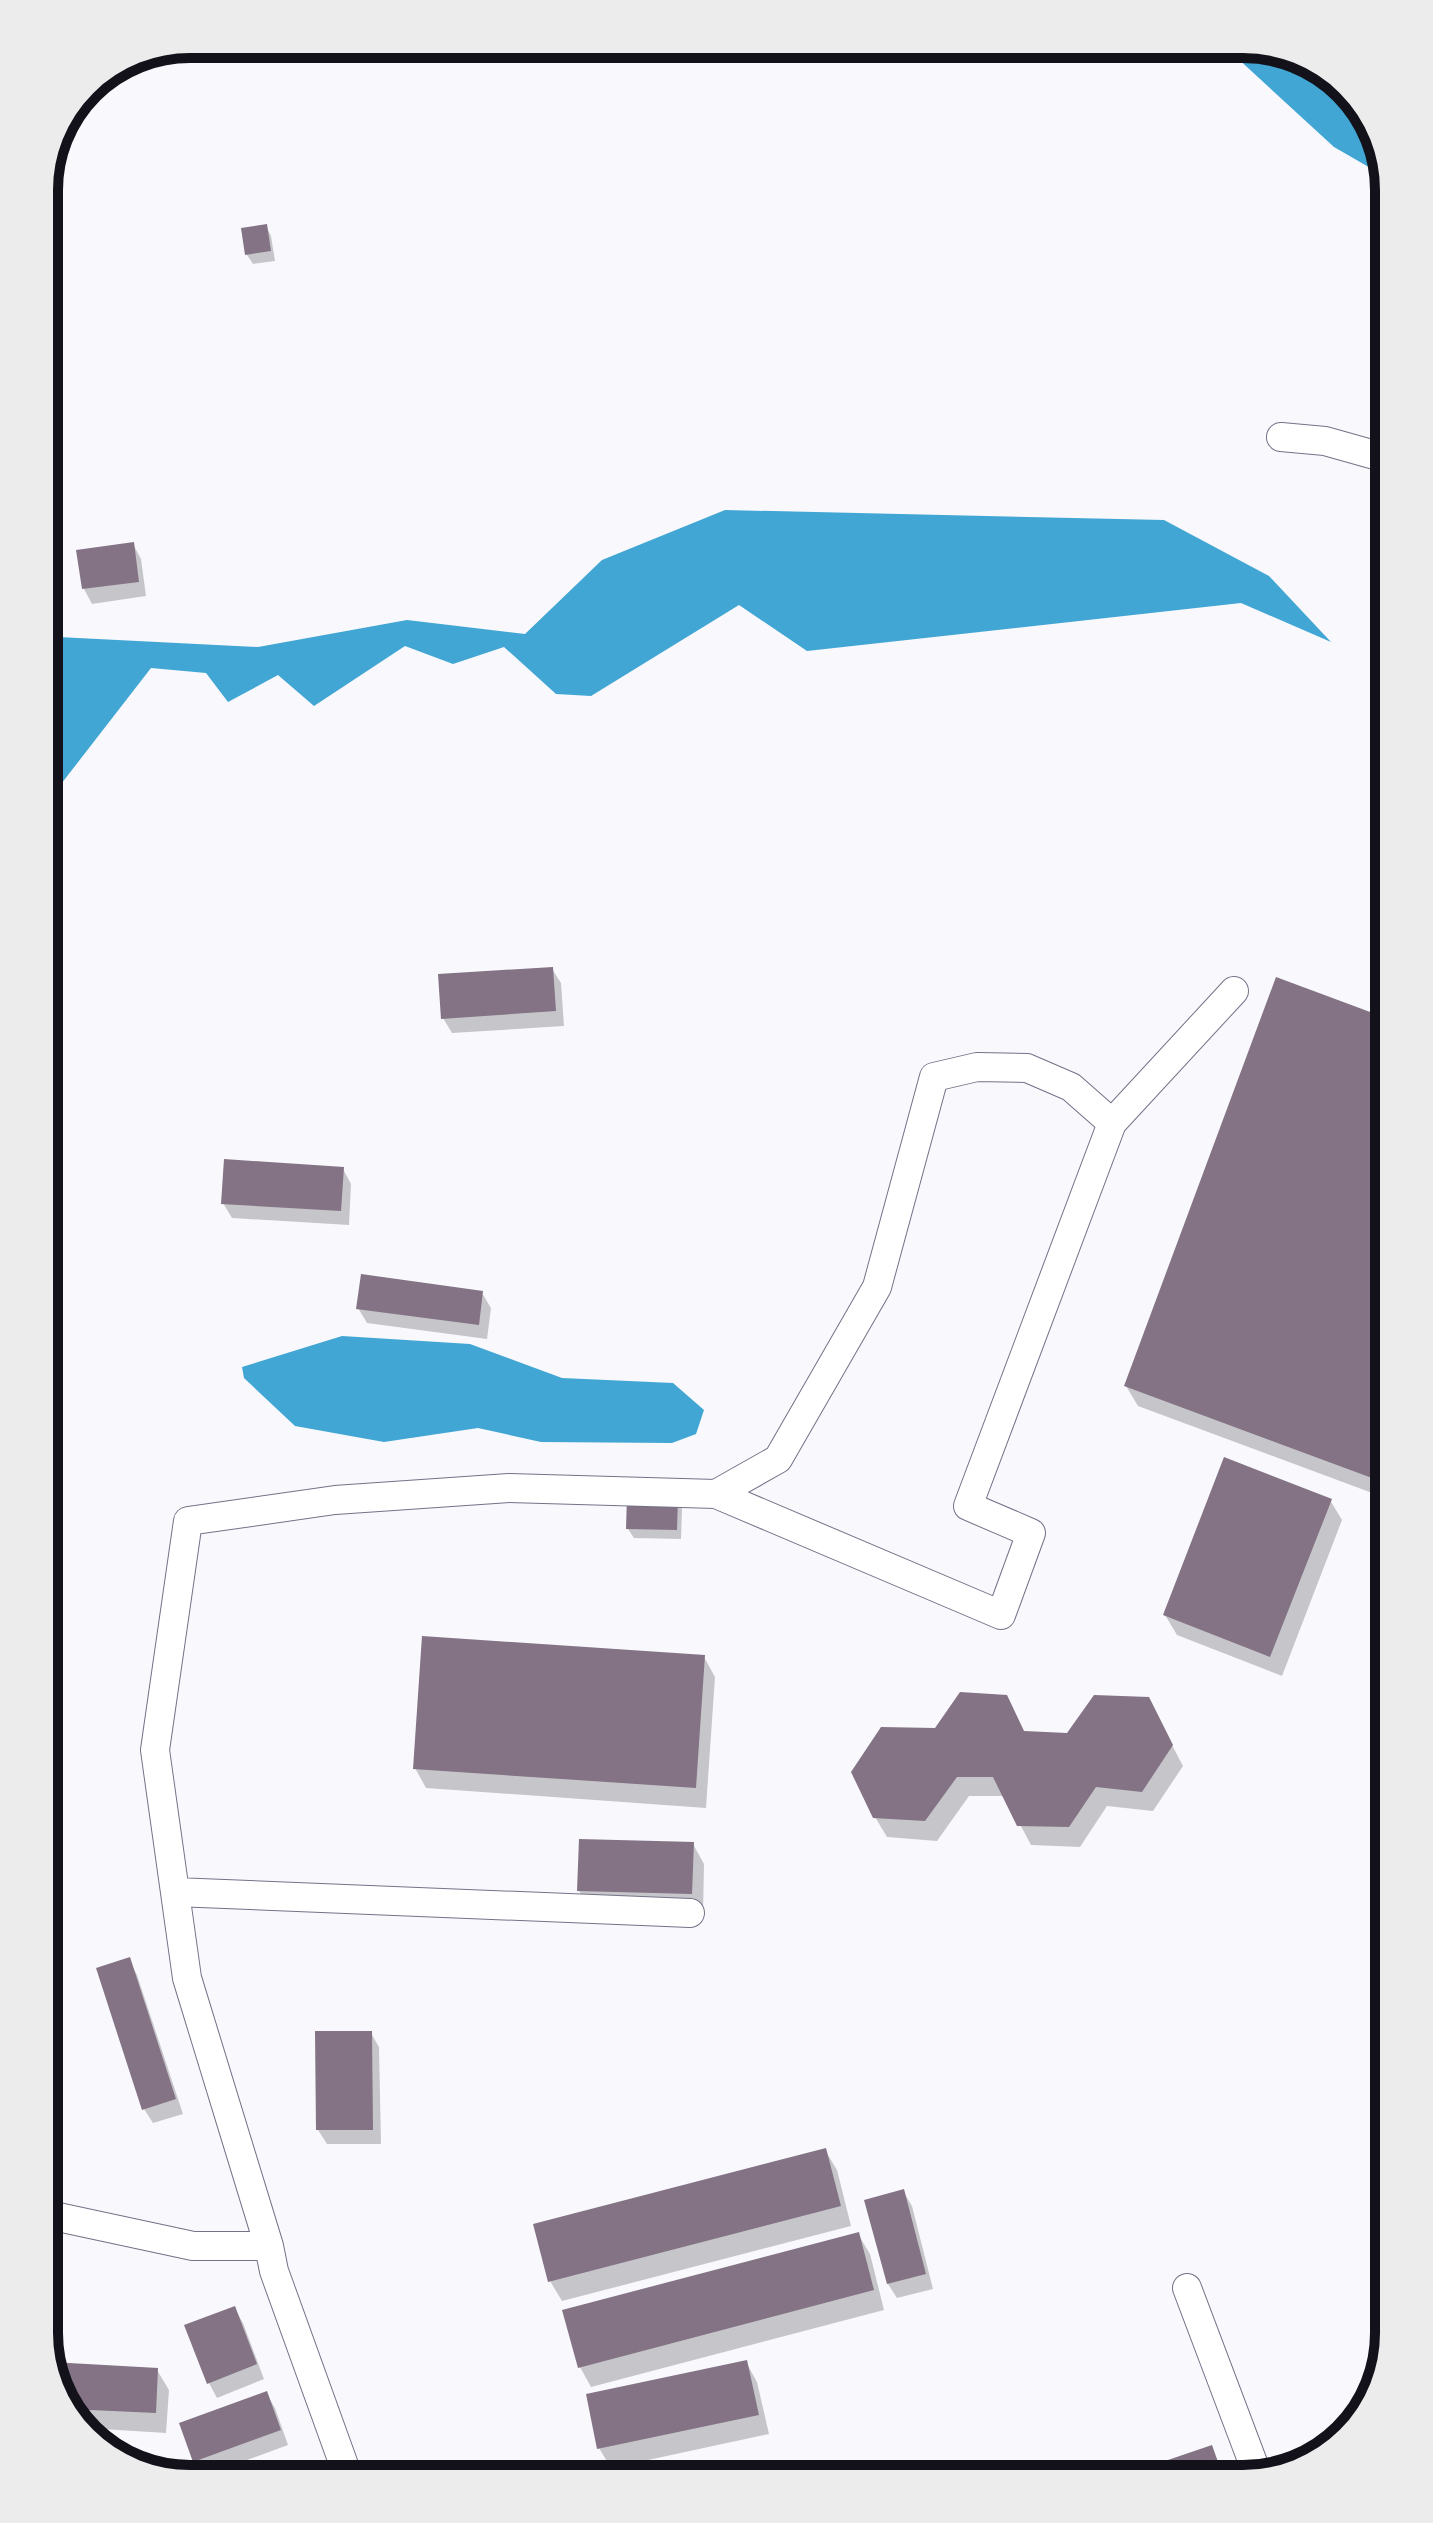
<svg xmlns="http://www.w3.org/2000/svg" width="1433" height="2523" font-family="'DejaVu Sans',sans-serif">
<style>
.water{fill:#41a6d3}
.shadow{fill:#0003}
.building{fill:#837385}
.lines{fill:none;stroke-linecap:round;stroke-linejoin:round}
.minor-casing{stroke:#757187;stroke-width:30}
.minor{stroke:#fff;stroke-width:28}
.rim{fill:none;stroke:#13121a;stroke-width:10}
</style>
<rect width="100%" height="100%" fill="#f8f8fd"/>
<path class="water" d="M434 44H554L510 63 458 60Z
M1222 44H1253L1325 69 1374 126 1386 177 1334 147Z
M725 510 1164 520 1269 576 1331 642 1241 603 807 651 739 605 591 696 556 694 504 647 453 664 405 646 314 706 278 675 228 702 206 673 151 668 44 806V659L58 637 258 647 407 620 525 634 602 560Z
M342 1336 470 1344 562 1378 673 1383 704 1410 696 1434 672 1443 541 1442 478 1428 384 1442 295 1426 244 1378 242 1367Z"/>
<path class="shadow" d="M266 226 271 236 275 261 253 264 247 255 244 230Z
M133 544 141 559 146 596 92 604 84 589 79 551Z
M552 969 561 983 564 1026 452 1033 443 1018Z
M1389 1021V1480L1383 1497 1138 1406 1126 1386Z
M343 1169 351 1184 349 1225 232 1218 223 1203Z
M482 1293 491 1308 487 1339 367 1323 358 1308Z
M677 1499 682 1509 681 1539 634 1538 628 1529Z
M1330 1500 1342 1520 1282 1676 1177 1635 1165 1615Z
M704 1657 715 1677 706 1808 426 1788 415 1768Z
M1006 1697 1025 1733 1068 1735 1159 1720 1183 1766 1153 1811 1107 1806 1080 1847 1031 1845 1005 1796H969L937 1841 887 1837 875 1817 936 1730Z
M693 1844 704 1864 703 1914 591 1911 579 1891Z
M129 1960 137 1975 183 2114 153 2123 144 2109Z
M371 2033 379 2047 381 2144H327L318 2130Z
M825 2150 837 2170 851 2226 562 2301 550 2281Z
M903 2191 912 2206 933 2289 897 2298 888 2284Z
M858 2234 870 2254 884 2310 591 2387 580 2367Z
M234 2308 243 2323 264 2379 217 2398 209 2383Z
M746 2362 757 2382 769 2434 611 2468 599 2448Z
M51 2364 157 2370 169 2390 166 2433 86 2428 59 2397Z
M266 2393 275 2408 288 2445 203 2476 195 2461Z
M1211 2448 1227 2479H1119Z"/>
<path class="building" d="M267 224 271 251 245 255 241 228Z
M134 542 139 582 82 589 76 550Z
M553 967 556 1011 441 1019 438 974Z
M1276 977 1389 1019V1431L1372 1478 1124 1386Z
M224 1159 344 1167 341 1211 221 1204Z
M361 1274 483 1291 479 1325 356 1309Z
M1224 1457 1332 1499 1270 1657 1163 1615Z
M627 1496 678 1497 677 1530 626 1529Z
M422 1636 705 1655 696 1788 413 1769Z
M960 1692 1007 1695 1024 1731 1067 1733 1094 1695 1149 1697 1173 1745 1142 1792 1096 1787 1069 1827 1017 1826 993 1777H957L925 1821 873 1818 851 1772 881 1727 935 1728Z
M579 1839 694 1842 692 1894 577 1891Z
M130 1957 176 2099 142 2110 96 1968Z
M315 2031H372L373 2130H316Z
M826 2148 841 2206 548 2282 533 2224Z
M904 2189 926 2274 887 2284 864 2200Z
M859 2232 874 2290 578 2368 562 2310Z
M235 2306 257 2364 207 2384 184 2325Z
M747 2360 759 2415 597 2449 586 2394Z
M51 2362 158 2368 156 2413 69 2409 59 2397Z
M267 2391 281 2430 193 2462 179 2423Z
M1212 2445 1224 2479H1115V2478Z"/>
<g class="lines">
<defs>
<path id="minor" d="M1281 437 1325 441 1389 459
M716 1494 1001 1615 1031 1533 968 1506 1112 1123
M175 1892 690 1913
M44 2214 193 2246H269L274 2271 349 2479
M269 2246 187 1978 155 1750 188 1521 335 1500 509 1488 716 1494 778 1459 877 1287 934 1077 977 1067 1027 1068 1071 1087 1112 1123 1234 991
M1187 2288 1258 2476"/>
</defs>
<use href="#minor" class="minor-casing"/>
<use href="#minor" class="minor"/>
</g>
<path d="M0 0H1433V2523H0ZM190 58H1243A132 132 0 0 1 1375 190V2333A132 132 0 0 1 1243 2465H190A132 132 0 0 1 58 2333V190A132 132 0 0 1 190 58Z" fill="#ececed" fill-rule="evenodd"/>
<path class="rim" d="M190 58H1243A132 132 0 0 1 1375 190V2333A132 132 0 0 1 1243 2465H190A132 132 0 0 1 58 2333V190A132 132 0 0 1 190 58Z"/>
</svg>
